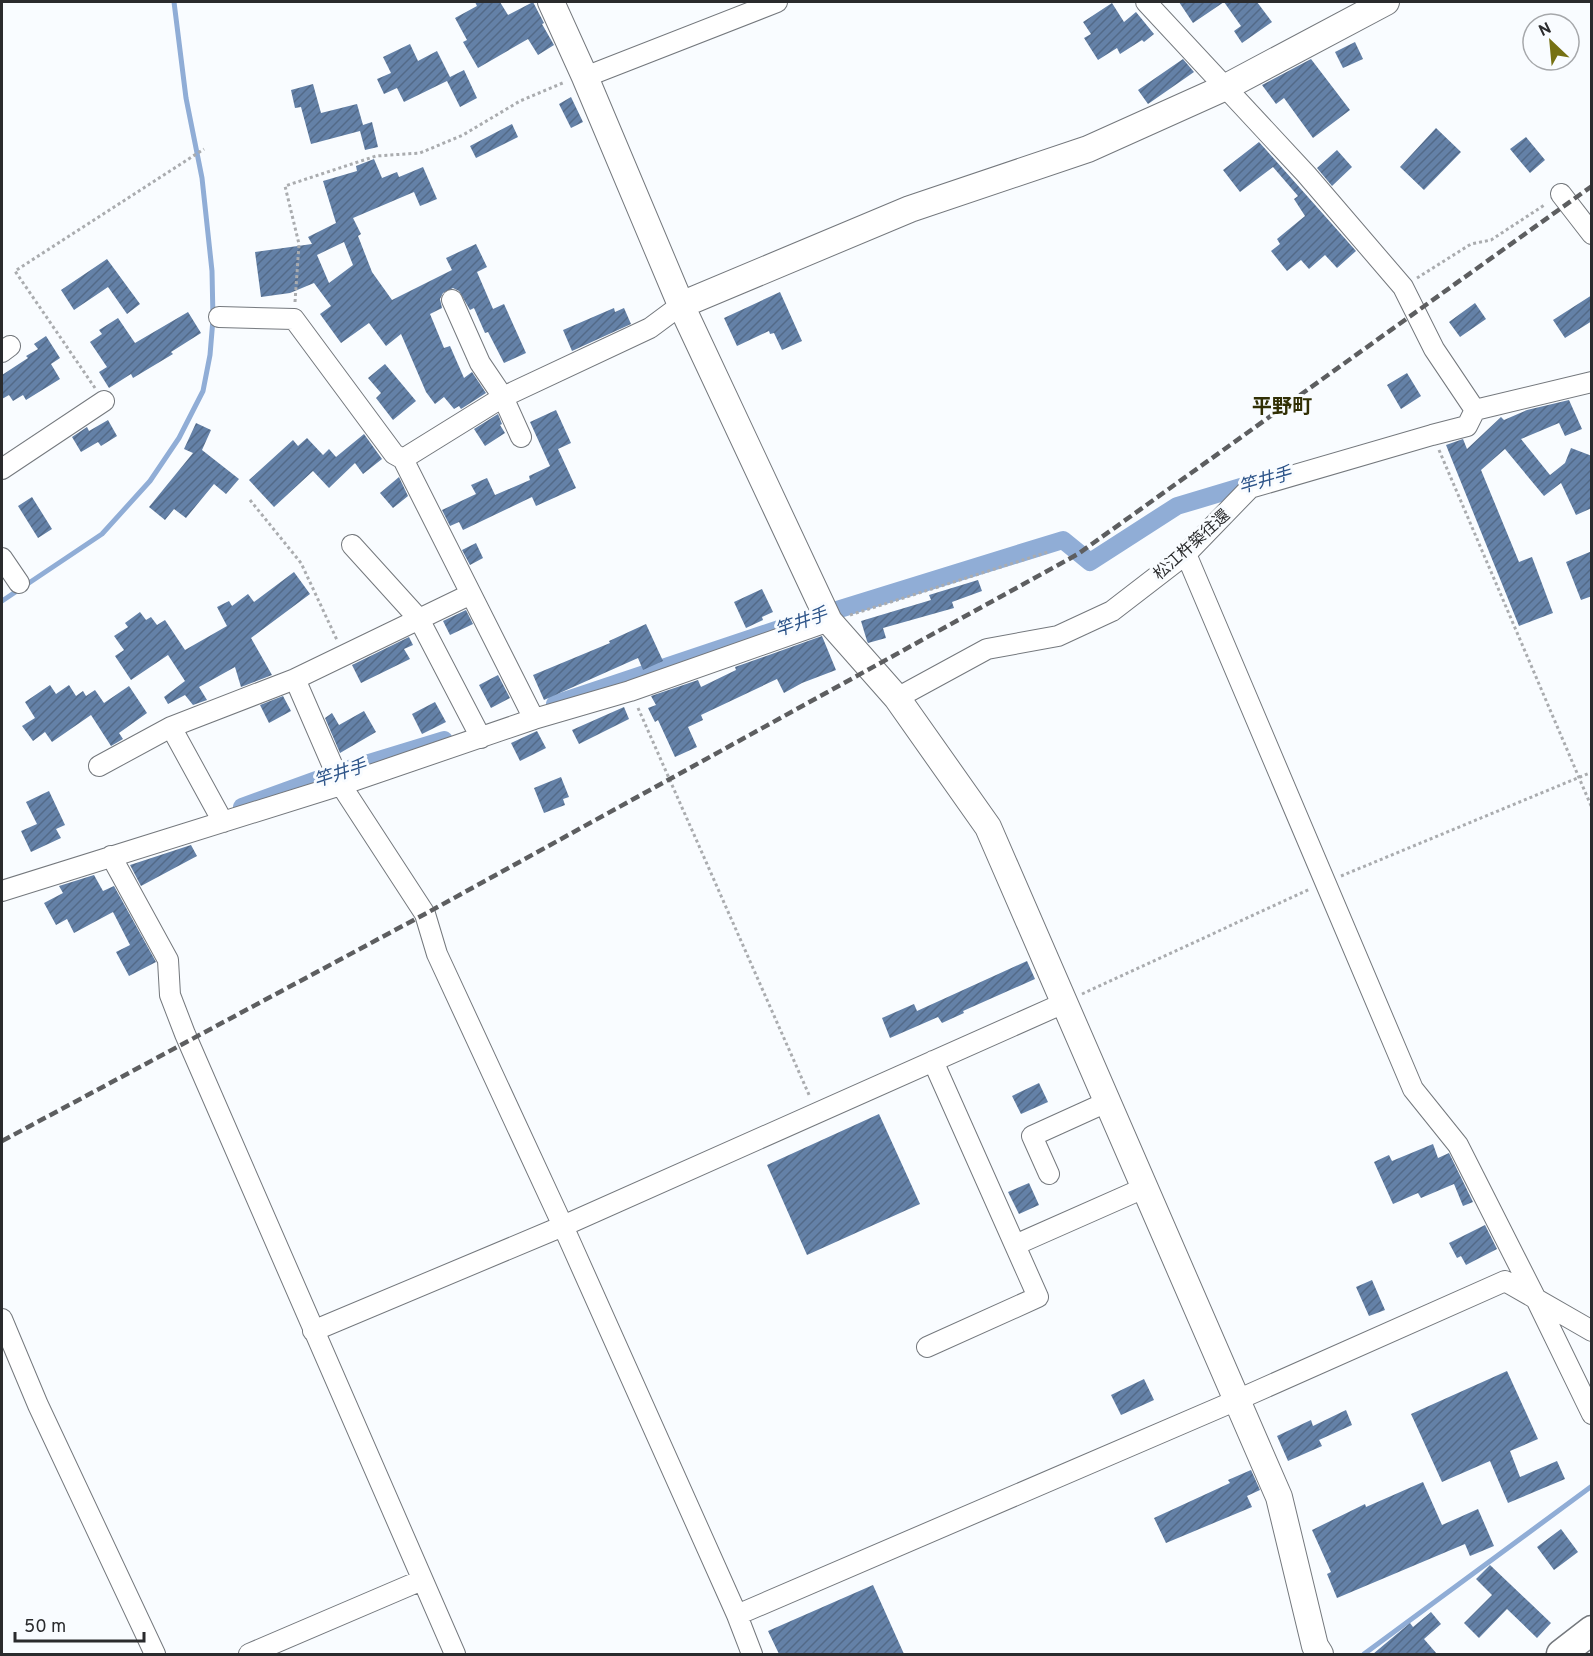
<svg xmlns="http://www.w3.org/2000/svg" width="1593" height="1656" font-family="Overpass,'Noto Sans JP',sans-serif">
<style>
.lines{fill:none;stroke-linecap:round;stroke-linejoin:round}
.stream{stroke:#90add6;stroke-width:5}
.canal{stroke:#90add6;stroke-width:18}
.building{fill:url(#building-hatch);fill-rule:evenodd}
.minor-casing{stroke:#74787d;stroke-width:22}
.tertiary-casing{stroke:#74787d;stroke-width:28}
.secondary-casing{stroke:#74787d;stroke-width:31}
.path{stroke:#aaacaf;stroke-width:3;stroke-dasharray:3 3;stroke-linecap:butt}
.minor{stroke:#fff;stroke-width:20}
.tertiary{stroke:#fff;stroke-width:26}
.secondary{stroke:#fff;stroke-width:28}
.rail{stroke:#5d5e60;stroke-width:4.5;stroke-dasharray:9 4.5;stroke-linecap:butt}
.labels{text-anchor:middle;stroke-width:6;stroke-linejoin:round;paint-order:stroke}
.street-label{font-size:16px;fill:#2a2b2d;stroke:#f9fcff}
.water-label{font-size:18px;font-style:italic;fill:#2d5489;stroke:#f9fcff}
.quarter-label{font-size:20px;font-weight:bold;fill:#312f04;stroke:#f9fcff}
</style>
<defs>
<pattern id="building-hatch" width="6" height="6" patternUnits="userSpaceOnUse" patternTransform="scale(1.5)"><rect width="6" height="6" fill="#6481a7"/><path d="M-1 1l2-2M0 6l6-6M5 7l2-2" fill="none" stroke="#536a88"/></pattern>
</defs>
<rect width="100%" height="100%" fill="#f9fcff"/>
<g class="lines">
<path class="stream" d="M2 601 102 534 150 481 179 438 203 391 210 355 213 319 212 271 202 178 186 98 174 2
M1364 1654 1592 1486"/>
<path class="canal" d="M814 617 1063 540 1090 562 1177 506 1257 482
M555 704 782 628
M242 807 333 774 444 740"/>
</g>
<path class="building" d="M475 2H500L508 15 533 2 544 23 542 24 554 45 538 55 528 39 478 68 463 42 467 40 455 18 477 6Z
M1179 2H1224L1193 23Z
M1224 2H1257L1272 22 1242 43 1234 31 1241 26Z
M1112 3 1124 22 1136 12 1154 34 1144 42 1142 40 1120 54 1117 48 1098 60 1084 38 1091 34 1083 22Z
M1355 42 1363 59 1343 68 1335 52Z
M410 44 418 61 437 51 450 77 464 70 477 98 460 107 447 81 404 102 397 88 384 94 377 79 391 73 383 57Z
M1183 59 1194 72 1148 104 1138 90Z
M1311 59 1350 110 1313 138 1284 98 1276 104 1262 85Z
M313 84 321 113 357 104 363 125 372 122 378 147 365 150 360 131 311 144 301 107 295 108 291 90Z
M571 97 583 122 571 128 559 104Z
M512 124 518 137 476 158 470 146Z
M1436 128 1461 152 1424 190 1400 167Z
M1526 137 1545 160 1530 173 1510 149Z
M1259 142 1356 251 1337 268 1325 255 1309 269 1301 260 1287 271 1271 251 1280 244 1277 239 1305 216 1294 199 1298 196 1273 167 1240 192 1223 170Z
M1337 150 1352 167 1332 186 1317 168Z
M374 159 382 178 397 172 399 177 423 167 437 199 420 206 414 192 353 218 361 234 358 236 372 272 392 300 452 270 446 258 476 244 487 267 477 272 493 309 504 304 526 353 504 363 488 332 485 333 474 308 470 310 459 291 453 288 443 293 440 299 442 308 430 314 444 348 450 346 464 378 472 372 486 393 461 409 459 406 454 409 444 397 435 404 426 392 401 334 386 346 369 323 341 343 320 314 331 306 314 283 290 293 261 297 255 252 312 244 308 237 336 223 323 181 357 171 356 166ZM344 242 353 265 329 283 317 255Z
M107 259 140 304 127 314 108 287 74 310 61 290Z
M780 292 802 341 782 350 774 333 770 334 769 331 737 346 724 318Z
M1592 295V321L1565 338 1553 320Z
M1475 303 1486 319 1460 337 1449 322Z
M614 308 615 312 624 308 631 324 572 351 563 330Z
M188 312 201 333 171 352 173 354 133 378 131 374 109 388 99 372 107 367 90 342 102 334 99 330 118 318 135 343Z
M46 336 60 358 51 364 60 379 26 400 23 395 13 401 9 395 2 399V375L28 358 26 356 38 349 34 344Z
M385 364 416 401 393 420 376 398 381 393 368 378Z
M1407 373 1421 396 1401 409 1387 385Z
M1569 400 1582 429 1565 436 1559 423 1521 439 1550 475 1565 463 1571 448 1592 456V508L1576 515 1561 483 1544 496 1505 449 1481 470 1519 562 1532 557 1553 613 1519 626 1446 445 1463 439 1467 449 1501 417 1504 420 1527 410Z
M556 410 571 443 558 449 576 488 536 506 532 497 463 530 459 522 450 526 442 510 476 494 471 485 487 478 495 495 530 480 529 476 550 466 530 422Z
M498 414 502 424 500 425 505 433 485 446 474 429Z
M108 420 117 436 101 446 98 442 81 452 72 437 87 427 89 431Z
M196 423 211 430 202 450 239 479 226 494 214 484 186 518 174 509 165 520 149 507 193 453 184 449Z
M364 434 382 459 363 474 355 463 329 488 313 471 274 507 249 480 293 440 298 446 307 438 323 455 329 449 336 457Z
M399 477 408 496 393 508 380 493Z
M32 497 52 529 38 538 18 506Z
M476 543 483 558 470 565 462 550Z
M1592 551V596L1581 600 1566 562Z
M294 572 310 594 251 638 272 675 241 687 235 667 199 687 207 700 193 705 185 695 168 704 164 697 185 681 168 655 131 680 115 656 124 650 114 636 128 627 125 623 140 612 146 620 151 617 157 625 165 620 185 650 227 626 217 607 229 601 232 606 248 594 254 602Z
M978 580 982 591 952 602 954 608 883 628 886 638 868 643 867 641 861 621 931 600 929 595Z
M762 589 773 612 762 617 763 620 746 628 734 602Z
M466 610 473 624 450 635 443 621Z
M646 624 663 661 643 670 638 658 544 700 533 675 610 643 609 641Z
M822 636 836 670 802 683 784 693 777 679 701 715 703 720 688 727 697 747 675 757 658 720 655 722 648 708 656 705 651 696 698 680 701 687 736 670 735 667Z
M409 637 413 645 404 649 410 659 361 683 352 665Z
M498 675 510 698 491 708 479 685Z
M50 685 56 694 69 685 76 696 83 691 86 696 95 690 104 703 129 686 147 713 119 733 123 739 111 746 91 715 52 742 45 732 33 741 22 726 35 718 25 702Z
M283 696 291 711 269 723 260 705Z
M435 702 446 722 422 734 412 714Z
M624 707 629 719 579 744 572 730Z
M364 711 376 732 340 753 325 718 332 713 339 725Z
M537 731 546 748 520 761 511 743Z
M561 777 569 797 563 799 565 805 544 813 534 788Z
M49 791 65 825 56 829 61 838 31 852 21 831 37 824 26 802Z
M191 845 197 856 141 886 130 865Z
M94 875 103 891 114 886 156 962 129 976 116 952 130 945 113 912 74 933 67 919 56 925 44 903 63 893 59 886Z
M1027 961 1035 979 963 1011 964 1013 942 1023 938 1017 890 1038 882 1018 914 1004 917 1011Z
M1039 1083 1048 1102 1021 1114 1012 1096Z
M879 1114 920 1204 807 1255 767 1165Z
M1433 1144 1438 1158 1449 1153 1473 1202 1463 1206 1454 1184 1421 1198 1418 1193 1393 1204 1374 1162 1389 1155 1392 1161Z
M1029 1183 1039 1205 1019 1214 1008 1192Z
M1485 1225 1497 1249 1466 1265 1461 1256 1457 1258 1449 1243Z
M1372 1280 1385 1310 1369 1316 1356 1287Z
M1507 1371 1538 1439 1510 1451 1520 1477 1557 1461 1565 1479 1508 1503 1490 1461 1442 1482 1411 1414Z
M1144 1379 1154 1400 1121 1415 1111 1395Z
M1346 1410 1352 1425 1319 1440 1322 1446 1288 1461 1277 1436 1311 1420 1313 1426Z
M1251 1470 1260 1490 1247 1496 1252 1507 1166 1543 1154 1518 1230 1483 1228 1480Z
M1423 1482 1442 1525 1478 1509 1494 1546 1470 1556 1465 1544 1337 1598 1327 1574 1331 1572 1312 1530 1365 1504 1366 1507Z
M1561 1529 1578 1552 1554 1570 1537 1547Z
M1490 1565 1551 1623 1537 1638 1507 1609 1479 1638 1464 1623 1492 1595 1476 1579Z
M873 1585 904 1654H779L768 1631Z
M1431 1612 1441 1624 1424 1639 1437 1654H1373L1410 1623 1413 1627Z"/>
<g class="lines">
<defs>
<path id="minor" d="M1146 2 1306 174 1403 287 1434 349 1475 410
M585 77 777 2
M1561 194 1592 234
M452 300 480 363 503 397 521 437
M219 317 294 319 394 454 403 459
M2 352 10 346
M2 469 104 401
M352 545 419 619 481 738
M1186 554 1413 1089 1458 1145 1537 1301 1592 1414
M2 558 19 583
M295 679 341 785 425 914 437 954 563 1226 737 1615 752 1654
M897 698 987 649 1058 636 1112 611 1186 554 1250 488 1432 435 1467 426 1475 410 1592 382
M534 719 403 459 503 397 650 328 681 305
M171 727 223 822
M99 766 171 727 295 679 471 594
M111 856 168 960 170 995 185 1034 455 1654
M2 891 341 785 534 719 630 691 829 621
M1049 1174 1032 1136 1107 1102
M1015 1245 1144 1188
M2 1319 38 1405 155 1654
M313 1331 563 1226 1064 1003
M927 1347 1038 1297 933 1061
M737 1615 1237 1400 1505 1281 1592 1331
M249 1654 422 1580"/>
<path id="tertiary" d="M551 2 585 77 681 305 829 621 897 698 988 827 1279 1497 1315 1646 1320 1654
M681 305 910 209 1088 149 1226 87 1386 2"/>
<path id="secondary" d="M1561 1654 1592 1630"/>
</defs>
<use href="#minor" class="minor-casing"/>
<use href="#tertiary" class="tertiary-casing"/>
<use href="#secondary" class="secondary-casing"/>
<path class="path" d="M1417 278 1471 244 1491 240 1546 204
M295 302 299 244 285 186 376 156 420 153 463 135 520 101 565 82
M95 388 15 271 204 149
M1439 450 1592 808
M250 500 301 563 337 640
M850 615 1048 552
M638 708 810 1097
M1341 876 1592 772
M1082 994 1310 889"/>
<use href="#minor" class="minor"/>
<use href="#tertiary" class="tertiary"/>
<use href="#secondary" class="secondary"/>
<path class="rail" d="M2 1141 425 914 1078 554 1592 186"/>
</g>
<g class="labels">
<g class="street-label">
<text transform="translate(1191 544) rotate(-42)" y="6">松江杵築往還</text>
</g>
<g class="water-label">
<text transform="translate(1265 480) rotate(-16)" y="6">竿井手</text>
<text transform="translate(801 622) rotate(-19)" y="6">竿井手</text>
<text transform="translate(340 773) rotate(-18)" y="6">竿井手</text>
</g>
<g class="quarter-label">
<text x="1282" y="413">平野町</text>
</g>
</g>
<rect width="1593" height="1656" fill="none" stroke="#2a2b2d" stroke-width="6"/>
<g transform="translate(1551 42) rotate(334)"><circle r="28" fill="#f9fcff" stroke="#a6a8ab" stroke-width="1.5"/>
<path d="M0-4.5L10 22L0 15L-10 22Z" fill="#767113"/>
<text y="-9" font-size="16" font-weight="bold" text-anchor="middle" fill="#2a2b2d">N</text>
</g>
<path d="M15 1632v9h129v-9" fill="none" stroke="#2a2b2d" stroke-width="3"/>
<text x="24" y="1632" font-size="18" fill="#2a2b2d" stroke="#f9fcff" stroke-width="4.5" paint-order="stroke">50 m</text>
</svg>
